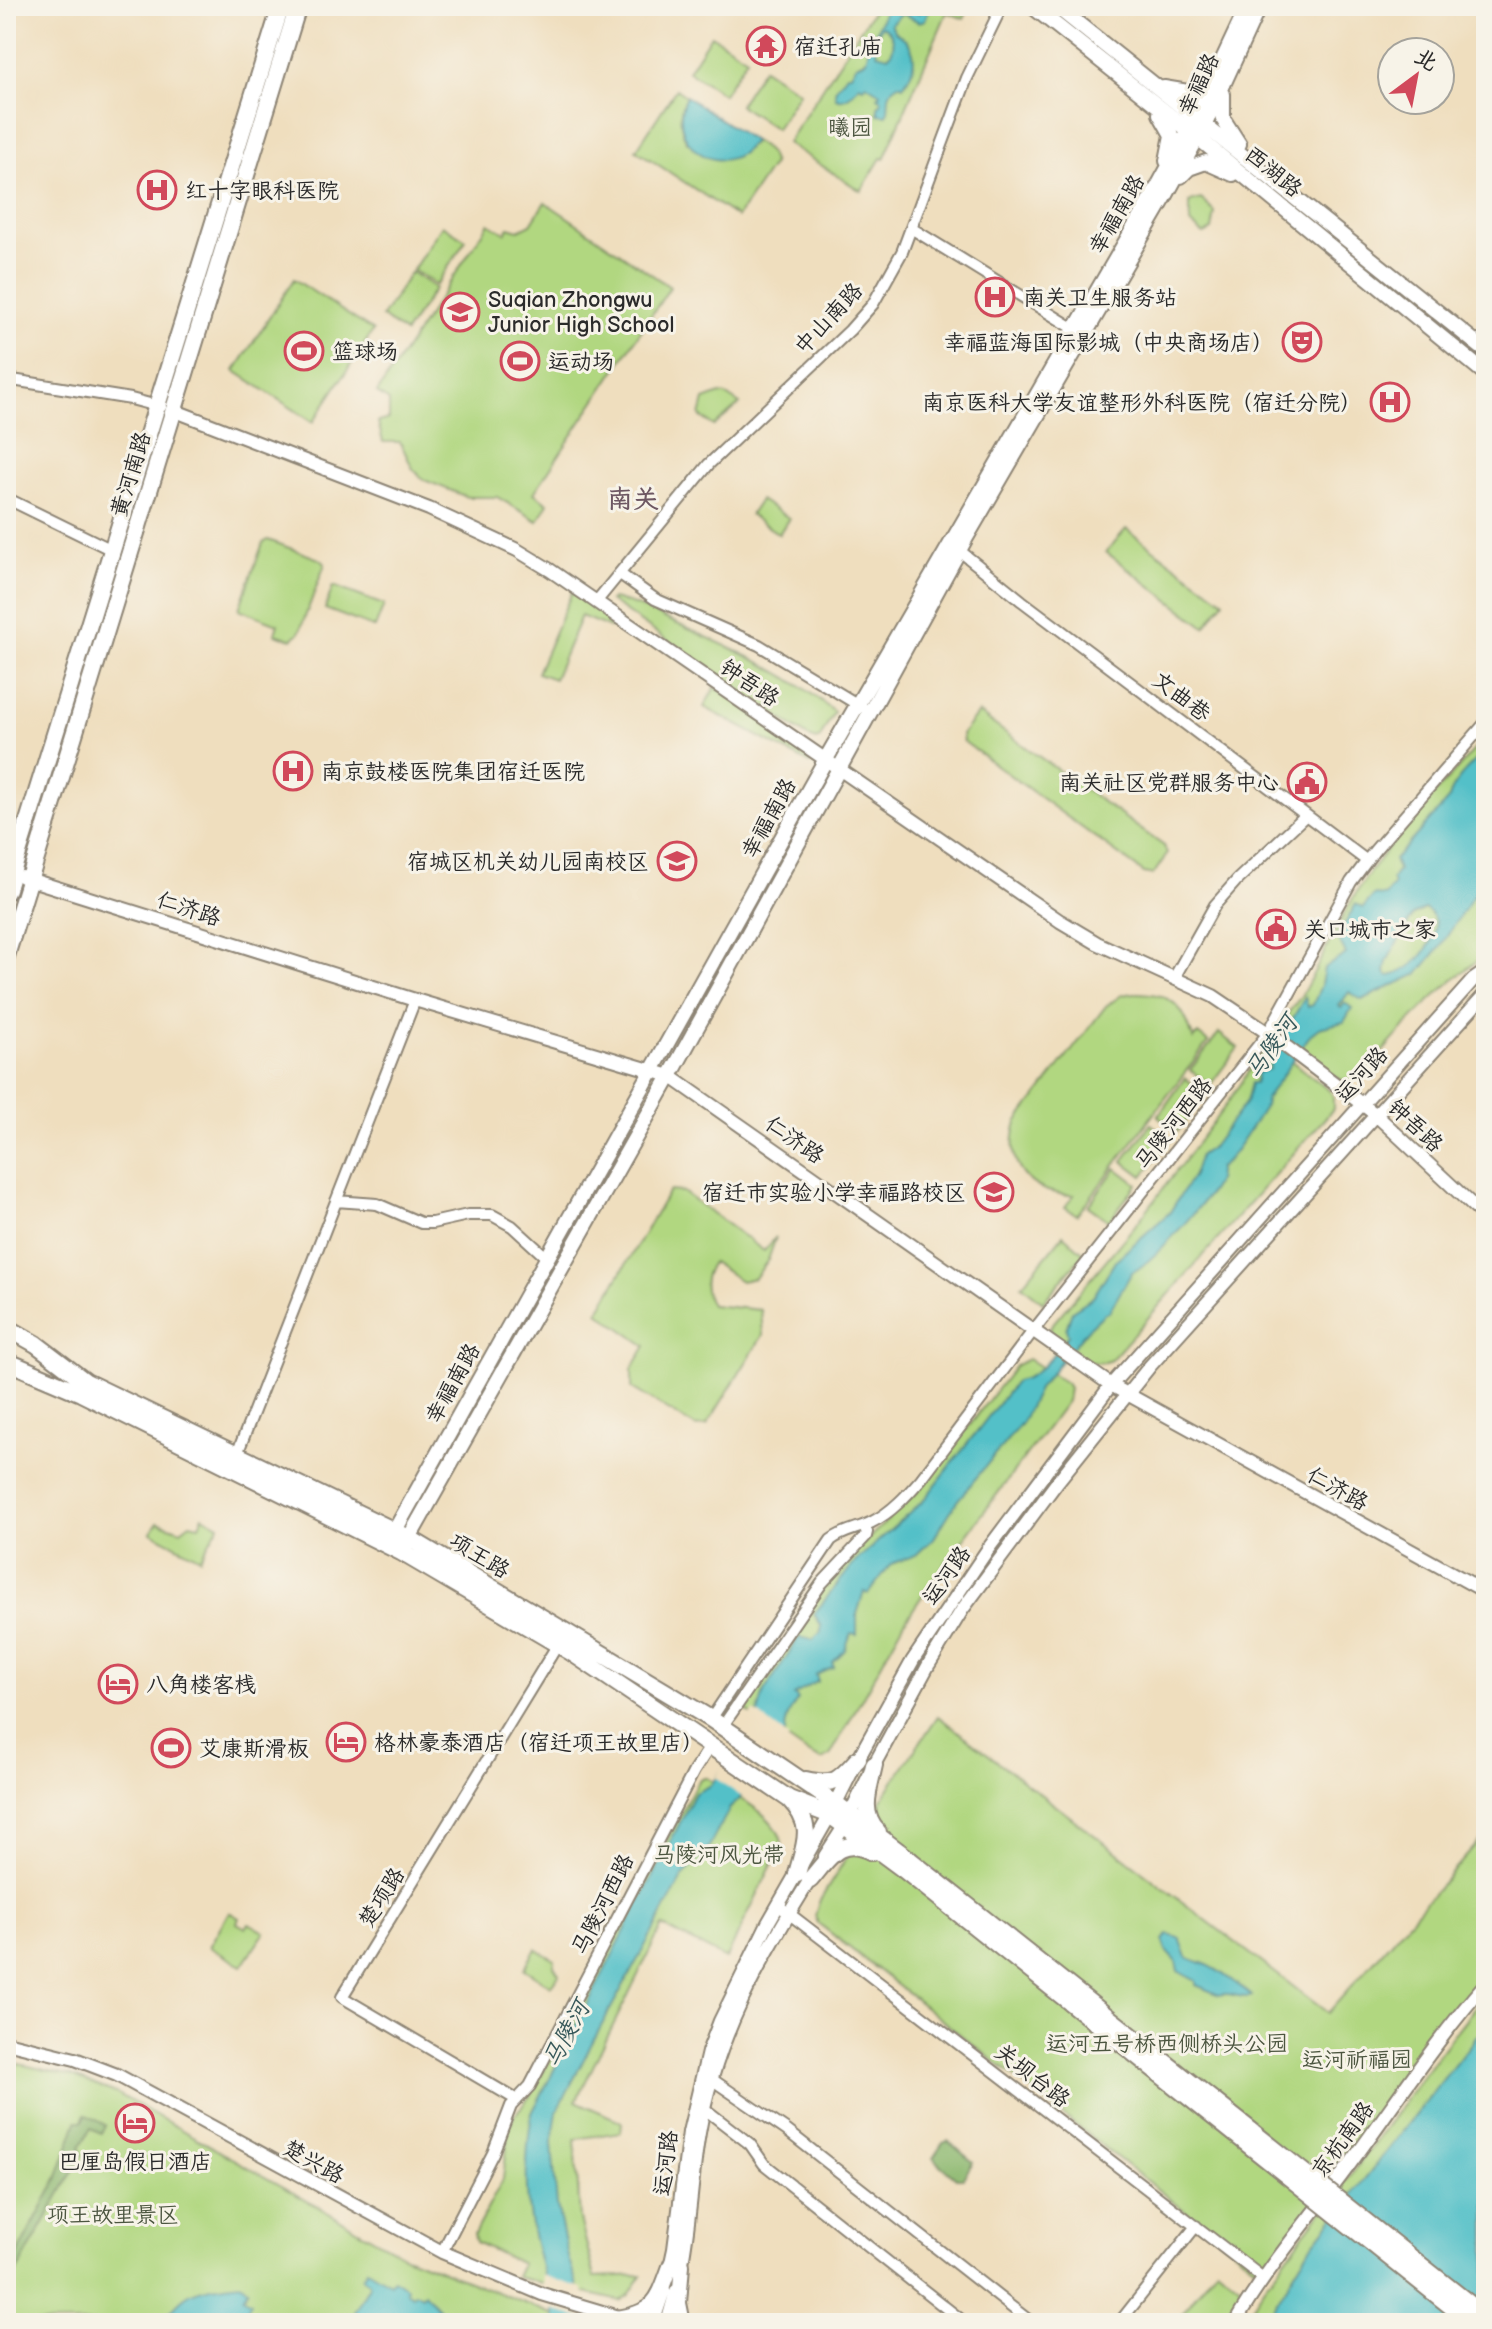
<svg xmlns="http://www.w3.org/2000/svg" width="1492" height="2329" font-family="'Balsamiq Sans','LXGW WenKai TC',sans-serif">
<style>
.green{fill:#b1d780;stroke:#6e8156;stroke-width:2}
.forest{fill:#8cb86e;stroke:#5c724c;stroke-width:2}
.water{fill:#52c0c8;stroke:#3e767a;stroke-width:2;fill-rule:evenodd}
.pier{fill:#efdebe}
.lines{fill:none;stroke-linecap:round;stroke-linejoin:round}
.minor-casing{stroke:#8d8474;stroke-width:14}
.tertiary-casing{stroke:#8d8474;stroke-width:16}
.secondary-casing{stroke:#8d8474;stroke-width:18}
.primary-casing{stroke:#8d8474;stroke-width:20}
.minor{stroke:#fff;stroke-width:10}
.tertiary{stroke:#fff;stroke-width:12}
.secondary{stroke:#fff;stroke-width:14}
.primary{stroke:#fff;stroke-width:16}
.primary-bridge-casing{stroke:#8d8474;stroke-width:20;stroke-linecap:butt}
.primary-bridge{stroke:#fff;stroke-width:16}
.labels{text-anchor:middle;stroke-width:6;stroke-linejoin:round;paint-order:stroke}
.poi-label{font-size:22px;fill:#2b2b2b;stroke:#f7f3e8;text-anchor:start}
.street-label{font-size:22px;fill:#2b2b2b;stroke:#f7f3e8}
.park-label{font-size:22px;fill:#4c5640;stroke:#f7f3e8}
.water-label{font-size:24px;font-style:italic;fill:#37585a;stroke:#f7f3e8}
.quarter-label{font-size:26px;font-weight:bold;fill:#6e5863;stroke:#f7f3e8}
</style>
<rect width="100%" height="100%" fill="#f7f3e8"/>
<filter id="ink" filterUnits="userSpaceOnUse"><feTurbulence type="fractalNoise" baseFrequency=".0125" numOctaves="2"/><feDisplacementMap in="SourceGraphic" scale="16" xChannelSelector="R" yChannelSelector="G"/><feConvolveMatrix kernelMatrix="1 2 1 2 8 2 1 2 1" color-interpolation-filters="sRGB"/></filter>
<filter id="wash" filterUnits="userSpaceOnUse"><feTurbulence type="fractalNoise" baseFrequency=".006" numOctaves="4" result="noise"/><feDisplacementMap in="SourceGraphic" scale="32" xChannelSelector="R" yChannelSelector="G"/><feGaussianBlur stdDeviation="1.8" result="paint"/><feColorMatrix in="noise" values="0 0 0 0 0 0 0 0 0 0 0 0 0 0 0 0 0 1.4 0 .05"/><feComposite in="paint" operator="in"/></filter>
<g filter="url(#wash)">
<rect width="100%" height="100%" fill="#efdebe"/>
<path class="green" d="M876 6H970L964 19 947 12 884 159 881 158 861 191 787 143Z
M711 35 747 58 723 94 688 71Z
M763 68 799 92 776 129 739 105Z
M676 89 686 96C678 113 679 126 687 142L750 146 753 141C763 147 772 151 773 164L737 217 636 150Z
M1201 199 1215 212 1212 230 1204 234 1190 223V202Z
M545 202 670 287 534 493 548 503 538 521 497 497H467L424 480 413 469 400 442H383L378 422 389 419V401L377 393 489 223 505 233 509 227 519 230 531 224Z
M442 225 466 240 436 285 413 270Z
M411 272 435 288 405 333 382 317Z
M294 279 373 331 313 422 235 371Z
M720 394 726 395 740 404 714 426 700 416 704 400Z
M760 500 789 518 779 534 750 515Z
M1126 529 1224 601 1205 627 1106 552Z
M268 540 322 560 325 564 299 633 292 639 275 634 278 624 239 609 263 543Z
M333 586 384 605 375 628 325 609Z
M572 592 613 620 610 628 581 616 554 679 537 673Z
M612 599C637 604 659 616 682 626 735 650 791 673 834 712L820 738 817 740 808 737 610 601Z
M715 687 815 755 810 764 704 707Z
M978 713 1164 846 1167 854 1153 875 1144 873 963 741 962 734Z
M1486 736V955C1437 987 1397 1035 1359 1079L1342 1080 1333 1075 1287 1039 1282 1033C1281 1018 1293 1008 1301 996 1325 955 1342 911 1370 872 1404 823 1448 781 1486 736Z
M1134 993C1170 992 1184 1005 1193 1039L1198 1034 1208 1042 1077 1215 1065 1207 1074 1195C1029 1194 1004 1167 1017 1122L1106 1006 1122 995Z
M1219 1033 1238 1048 1210 1085 1190 1070Z
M1269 1049 1277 1050 1330 1091 1333 1096V1109L1111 1360C1088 1370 1070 1350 1052 1337L1050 1327 1138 1222 1226 1105 1257 1058Z
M1185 1078 1206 1094 1178 1131 1158 1116Z
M1151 1124 1171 1139 1143 1176 1123 1161Z
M1116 1168 1137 1184 1109 1221 1088 1206Z
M669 1191 683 1192 764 1251 776 1237 768 1260 755 1278 741 1281 712 1262C702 1278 702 1288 711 1305L761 1310 763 1335 707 1425 696 1427 632 1388V1369L646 1346 598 1312Z
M1063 1235 1084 1253 1043 1302 1022 1285Z
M1028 1359 1066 1383 1069 1388 1067 1401 932 1581 904 1623 830 1756 822 1760 807 1753 740 1706 824 1587 849 1557 919 1490 1015 1366Z
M203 1516 219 1525 200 1558 151 1532 158 1522 181 1530 190 1523 199 1525Z
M938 1716 1328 2013 1486 1834V1974L1339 2173 1266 2266 1259 2269 818 1923 815 1916 819 1902 889 1788Z
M701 1778H707C730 1793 779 1815 782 1844L726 1959 662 1926 576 2101 622 2122 621 2132 575 2139 580 2219 595 2277 642 2275 629 2295 620 2301 516 2277 522 2264 476 2242 474 2234 503 2179 508 2139 503 2140C511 2116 518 2113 532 2093L697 1782Z
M229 1912 239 1918 237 1923 246 1928 249 1923 265 1932 242 1966 209 1947Z
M536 1949 555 1960 554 1966 559 1974 551 1986 524 1969Z
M1486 1994V2025L1307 2252 1264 2323H1242C1273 2270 1313 2224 1350 2175 1396 2115 1437 2052 1486 1994Z
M6 2061 72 2076 118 2094 405 2256 555 2315 554 2323H6Z
M1217 2267 1244 2289 1245 2296 1230 2323H1175Z"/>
<path class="forest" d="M86 2114 105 2125 101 2133 91 2128 80 2147 82 2155 6 2291V2275L57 2179 77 2121H83Z
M948 2141 973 2162 963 2178H956L933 2158 943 2143Z"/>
<path class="water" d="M923 6H931L925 20 919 22 902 13 891 24C894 32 897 33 904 38 919 52 915 71 903 86L899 84C884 91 891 102 887 115L878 114V107L882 100 878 97 880 93 866 84 863 87 859 85C854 92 846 103 836 98L835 90 847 74H851L856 65 866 60 870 44 867 39 876 32 885 10 898 8 920 13ZM882 26C893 31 898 47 888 56L877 53 874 39Z
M686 96 753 141C725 184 663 146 686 96Z
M1486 750V876L1440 947 1418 974 1362 1000 1349 992 1339 1006 1341 1008 1345 1003 1352 1008 1344 1022 1319 1028 1311 1034 1266 1099 1265 1106C1255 1120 1231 1163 1218 1168 1218 1171 1218 1178 1217 1180 1212 1196 1148 1267 1132 1272L1109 1312 1105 1313 1087 1330 1039 1387 1022 1422 957 1501 934 1538 916 1555 891 1564 868 1594 864 1592 857 1614V1634L851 1633 845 1650 832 1663 834 1667 816 1675 818 1681 794 1695 798 1699C789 1712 784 1721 785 1737L738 1801 730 1808 705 1854 698 1859 682 1878 592 2043 557 2112 552 2143 557 2206 569 2261 590 2323H554L555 2315C547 2285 536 2255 531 2225 524 2187 526 2150 532 2113L695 1793 711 1785 757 1717 764 1692 799 1637 813 1640 821 1632V1625L814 1614 855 1562 923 1501 1016 1381C1041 1377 1053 1353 1068 1335L1066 1329 1072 1311 1093 1297 1116 1260 1170 1212 1193 1175 1200 1155 1213 1146 1246 1102 1251 1083H1255L1257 1076 1256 1073 1270 1069 1269 1060 1305 997 1308 1007 1313 1005 1321 985 1324 968 1346 954 1337 937 1356 904 1363 908 1374 895 1385 896 1394 884 1392 879 1398 870 1394 860 1449 799C1454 778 1473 764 1486 750ZM1425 909C1455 926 1413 976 1387 976L1385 972 1387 961 1413 915Z
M1168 1935 1180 1938 1187 1957C1196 1962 1205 1963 1213 1968 1219 1971 1250 1993 1252 1996 1241 2000 1230 1991 1219 1995L1196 1985V1981L1178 1971 1176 1961 1166 1950 1163 1940Z
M1486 2025V2323H1264L1307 2252Z
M367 2269 390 2283 393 2279 407 2288 406 2291 413 2295 415 2292 422 2296 424 2293 441 2311 459 2323H433L428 2318 425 2321 420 2318 412 2323 394 2314 387 2323H348L370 2284 362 2278Z
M240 2283 248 2289 243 2297 251 2302 245 2313 251 2317 249 2321 252 2323H162C187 2286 199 2289 240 2283Z"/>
<path class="pier" d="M754 1711 789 1738 745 1799 715 1778Z
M541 2275 582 2288 594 2323 549 2308Z"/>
</g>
<g filter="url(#ink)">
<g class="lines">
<defs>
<path id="minor" d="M911 228 1078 331
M6 379 131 399 161 407
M6 498 112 550
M955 547 1022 601 1367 861
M620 574 655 599 759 645 870 712
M596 602 709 464 850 330 873 304 902 252 967 78 1002 6
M1174 978 1215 905 1237 880 1306 815
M336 1201 377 1204 421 1223H432L468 1215H492L512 1226 547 1258
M237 1454 415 1000
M711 1719 831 1540C844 1530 859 1529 872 1522 892 1512 907 1495 921 1479L1033 1331 1268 1033 1351 882 1375 850 1486 722
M722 1727 822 1583 866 1536 867 1532 863 1526
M778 1905 1263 2278
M707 2076 786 2130 1032 2323
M517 2100 342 1997 558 1644
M701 2106 750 2144 764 2164 965 2323
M442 2252 493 2153 511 2106 530 2086 694 1771 711 1745
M1119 2323 1196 2226"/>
<path id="tertiary" d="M173 410 429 509 517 550 550 570 1060 921 1097 943 1213 996 1268 1033 1375 1114 1486 1218
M22 877 415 1000 670 1076 1111 1385 1486 1592
M825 1856 845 1825 874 1765 929 1664 962 1610 1058 1481 1150 1366 1486 993
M6 2042 75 2059 117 2075 442 2252 542 2294 639 2323
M669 2272 674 2249 689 2132 708 2052 720 2021 768 1923 830 1815 858 1759 913 1660 988 1549 1111 1385 1473 980 1486 971
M680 2273C690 2227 691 2179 699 2133 715 2037 762 1956 813 1875
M653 2323 664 2290
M667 2323 676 2291
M1235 2323C1268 2266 1311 2217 1350 2164 1395 2103 1436 2040 1486 1983"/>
<path id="secondary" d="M1032 6 1197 137 1486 374
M1056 6 1486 351
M1164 88 1194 93 1209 81
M1223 94V119L1239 144
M1160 114 1172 135 1167 161
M1181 176 1189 168 1206 162 1233 174
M389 1541 826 759 1157 188 1196 117 1248 6
M405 1545 670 1076 967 536 1166 195 1205 124 1259 6
M682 2265 679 2303 683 2323
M617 2318C657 2312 658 2298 671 2264"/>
<path id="primary" d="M6 892 281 6
M6 956 298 6
M6 1327 36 1344 86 1382 409 1538 711 1719 836 1804 910 1860
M6 1361 81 1393 401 1552 571 1652 789 1799 830 1815 903 1869
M874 1765C869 1788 859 1814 878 1832
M806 1780C835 1786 838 1781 858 1759
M790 1800C815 1826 805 1843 797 1874
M810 1880C829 1858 840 1835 872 1852"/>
</defs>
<use href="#minor" class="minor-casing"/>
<use href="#tertiary" class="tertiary-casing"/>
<use href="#secondary" class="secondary-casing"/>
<use href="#primary" class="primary-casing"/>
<use href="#minor" class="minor"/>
<use href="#tertiary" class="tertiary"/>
<use href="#secondary" class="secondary"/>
<use href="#primary" class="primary"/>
<defs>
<path id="primary-bridge" d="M910 1860 1486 2317
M903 1869 1472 2323"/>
</defs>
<use href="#primary-bridge" class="primary-bridge-casing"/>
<use href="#primary-bridge" class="primary-bridge"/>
</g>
</g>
<defs>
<symbol id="temple-ring" viewBox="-11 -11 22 22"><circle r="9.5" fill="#f7f3e8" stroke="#d1495b" stroke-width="1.5"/><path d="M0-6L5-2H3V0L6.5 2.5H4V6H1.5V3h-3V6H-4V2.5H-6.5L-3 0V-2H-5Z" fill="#d1495b"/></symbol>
<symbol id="hospital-ring" viewBox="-11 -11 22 22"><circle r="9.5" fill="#f7f3e8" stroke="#d1495b" stroke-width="1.5"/><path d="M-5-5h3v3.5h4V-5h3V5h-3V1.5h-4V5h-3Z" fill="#d1495b"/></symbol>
<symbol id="school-ring" viewBox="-11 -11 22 22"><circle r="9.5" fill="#f7f3e8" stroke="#d1495b" stroke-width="1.5"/><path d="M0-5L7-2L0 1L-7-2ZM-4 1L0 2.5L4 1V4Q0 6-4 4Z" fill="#d1495b"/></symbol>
<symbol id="theatre-ring" viewBox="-11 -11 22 22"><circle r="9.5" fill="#f7f3e8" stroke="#d1495b" stroke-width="1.5"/><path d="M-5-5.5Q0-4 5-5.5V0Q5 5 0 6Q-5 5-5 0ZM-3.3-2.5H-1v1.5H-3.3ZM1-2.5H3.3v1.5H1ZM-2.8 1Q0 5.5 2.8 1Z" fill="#d1495b"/></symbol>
<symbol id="stadium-ring" viewBox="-11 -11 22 22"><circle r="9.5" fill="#f7f3e8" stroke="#d1495b" stroke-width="1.5"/><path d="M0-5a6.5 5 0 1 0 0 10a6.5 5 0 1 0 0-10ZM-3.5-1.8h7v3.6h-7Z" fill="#d1495b"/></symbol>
<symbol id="civic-ring" viewBox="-11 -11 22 22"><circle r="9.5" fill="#f7f3e8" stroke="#d1495b" stroke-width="1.5"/><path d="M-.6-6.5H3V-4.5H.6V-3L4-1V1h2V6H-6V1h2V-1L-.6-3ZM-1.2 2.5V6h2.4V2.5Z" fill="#d1495b"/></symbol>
<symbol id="hotel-ring" viewBox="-11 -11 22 22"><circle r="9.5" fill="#f7f3e8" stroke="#d1495b" stroke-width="1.5"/><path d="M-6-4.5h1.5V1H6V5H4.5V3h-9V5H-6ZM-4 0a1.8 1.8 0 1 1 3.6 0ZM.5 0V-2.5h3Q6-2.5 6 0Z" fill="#d1495b"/></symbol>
</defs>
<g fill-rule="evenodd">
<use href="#temple-ring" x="744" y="24" width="44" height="44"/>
<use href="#hospital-ring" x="135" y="168" width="44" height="44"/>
<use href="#hospital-ring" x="973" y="275" width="44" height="44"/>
<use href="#school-ring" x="438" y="290" width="44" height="44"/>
<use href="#theatre-ring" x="1280" y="320" width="44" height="44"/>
<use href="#stadium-ring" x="282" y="329" width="44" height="44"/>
<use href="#stadium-ring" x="498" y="339" width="44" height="44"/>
<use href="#hospital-ring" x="1368" y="380" width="44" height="44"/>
<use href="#hospital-ring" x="271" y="749" width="44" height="44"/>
<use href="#civic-ring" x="1285" y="760" width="44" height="44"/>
<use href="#school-ring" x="655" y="839" width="44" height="44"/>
<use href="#civic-ring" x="1254" y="907" width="44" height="44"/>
<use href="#school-ring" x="972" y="1170" width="44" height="44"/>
<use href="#hotel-ring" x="96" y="1662" width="44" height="44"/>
<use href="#hotel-ring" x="324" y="1720" width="44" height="44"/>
<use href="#stadium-ring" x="149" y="1726" width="44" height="44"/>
<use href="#hotel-ring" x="113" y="2101" width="44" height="44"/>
</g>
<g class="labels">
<g class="poi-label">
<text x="794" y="54">宿迁孔庙</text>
<text x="185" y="198">红十字眼科医院</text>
<text x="1023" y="305">南关卫生服务站</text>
<text x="488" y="307">Suqian Zhongwu<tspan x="488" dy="25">Junior High School</tspan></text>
<text x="1274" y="350" text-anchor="end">幸福蓝海国际影城（中央商场店）</text>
<text x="332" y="359">篮球场</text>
<text x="548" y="369">运动场</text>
<text x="1362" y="410" text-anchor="end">南京医科大学友谊整形外科医院（宿迁分院）</text>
<text x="321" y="779">南京鼓楼医院集团宿迁医院</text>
<text x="1279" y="790" text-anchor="end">南关社区党群服务中心</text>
<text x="649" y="869" text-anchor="end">宿城区机关幼儿园南校区</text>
<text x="1304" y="937">关口城市之家</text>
<text x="966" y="1200" text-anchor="end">宿迁市实验小学幸福路校区</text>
<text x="146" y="1692">八角楼客栈</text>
<text x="374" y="1750">格林豪泰酒店（宿迁项王故里店）</text>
<text x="199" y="1756">艾康斯滑板</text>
<text x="135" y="2169" text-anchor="middle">巴厘岛假日酒店</text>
</g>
<g class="street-label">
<text transform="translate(1198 84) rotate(-65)" y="8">幸福路</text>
<text transform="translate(1274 171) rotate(39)" y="8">西湖路</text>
<text transform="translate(1116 214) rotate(-60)" y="8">幸福南路</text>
<text transform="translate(828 318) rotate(-47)" y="8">中山南路</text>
<text transform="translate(130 474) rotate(-73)" y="8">黄河南路</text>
<text transform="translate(750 682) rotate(34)" y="8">钟吾路</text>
<text transform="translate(1182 696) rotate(37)" y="8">文曲巷</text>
<text transform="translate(768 818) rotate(-61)" y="8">幸福南路</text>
<text transform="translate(189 908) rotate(18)" y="8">仁济路</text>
<text transform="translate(1361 1074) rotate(-48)" y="8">运河路</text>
<text transform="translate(1173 1123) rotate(-52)" y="8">马陵河西路</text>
<text transform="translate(1416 1125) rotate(43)" y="8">钟吾路</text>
<text transform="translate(795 1139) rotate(35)" y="8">仁济路</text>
<text transform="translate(452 1383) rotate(-61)" y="8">幸福南路</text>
<text transform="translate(1338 1488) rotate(29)" y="8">仁济路</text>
<text transform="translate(480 1555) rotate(31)" y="8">项王路</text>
<text transform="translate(946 1575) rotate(-55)" y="8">运河路</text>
<text transform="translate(381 1897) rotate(-58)" y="8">楚项路</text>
<text transform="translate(602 1904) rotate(-63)" y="8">马陵河西路</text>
<text transform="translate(1033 2075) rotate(38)" y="8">关坝台路</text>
<text transform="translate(1342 2139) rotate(-54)" y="8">京杭南路</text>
<text transform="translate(314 2161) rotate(29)" y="8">楚兴路</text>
<text transform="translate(665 2163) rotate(-83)" y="8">运河路</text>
</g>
<g class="park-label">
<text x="850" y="135">曦园</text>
<text x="719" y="1862">马陵河风光带</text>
<text x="1167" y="2051">运河五号桥西侧桥头公园</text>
<text x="1357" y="2067">运河祈福园</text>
<text x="113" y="2222">项王故里景区</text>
</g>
<g class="water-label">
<text transform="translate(1271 1047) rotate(-55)" y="8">马陵河</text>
<text transform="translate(566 2034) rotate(-62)" y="8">马陵河</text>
</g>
<g class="quarter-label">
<text x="633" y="508">南关</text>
</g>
</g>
<rect width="1492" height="2329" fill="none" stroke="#f7f3e8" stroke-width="32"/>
<g transform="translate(1416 76) rotate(32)"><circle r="38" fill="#f7f3e8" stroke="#a5a39c" stroke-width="2"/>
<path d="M0-6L14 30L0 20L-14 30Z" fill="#d1495b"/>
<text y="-12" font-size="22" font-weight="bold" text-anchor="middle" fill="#2b2b2b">北</text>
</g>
</svg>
